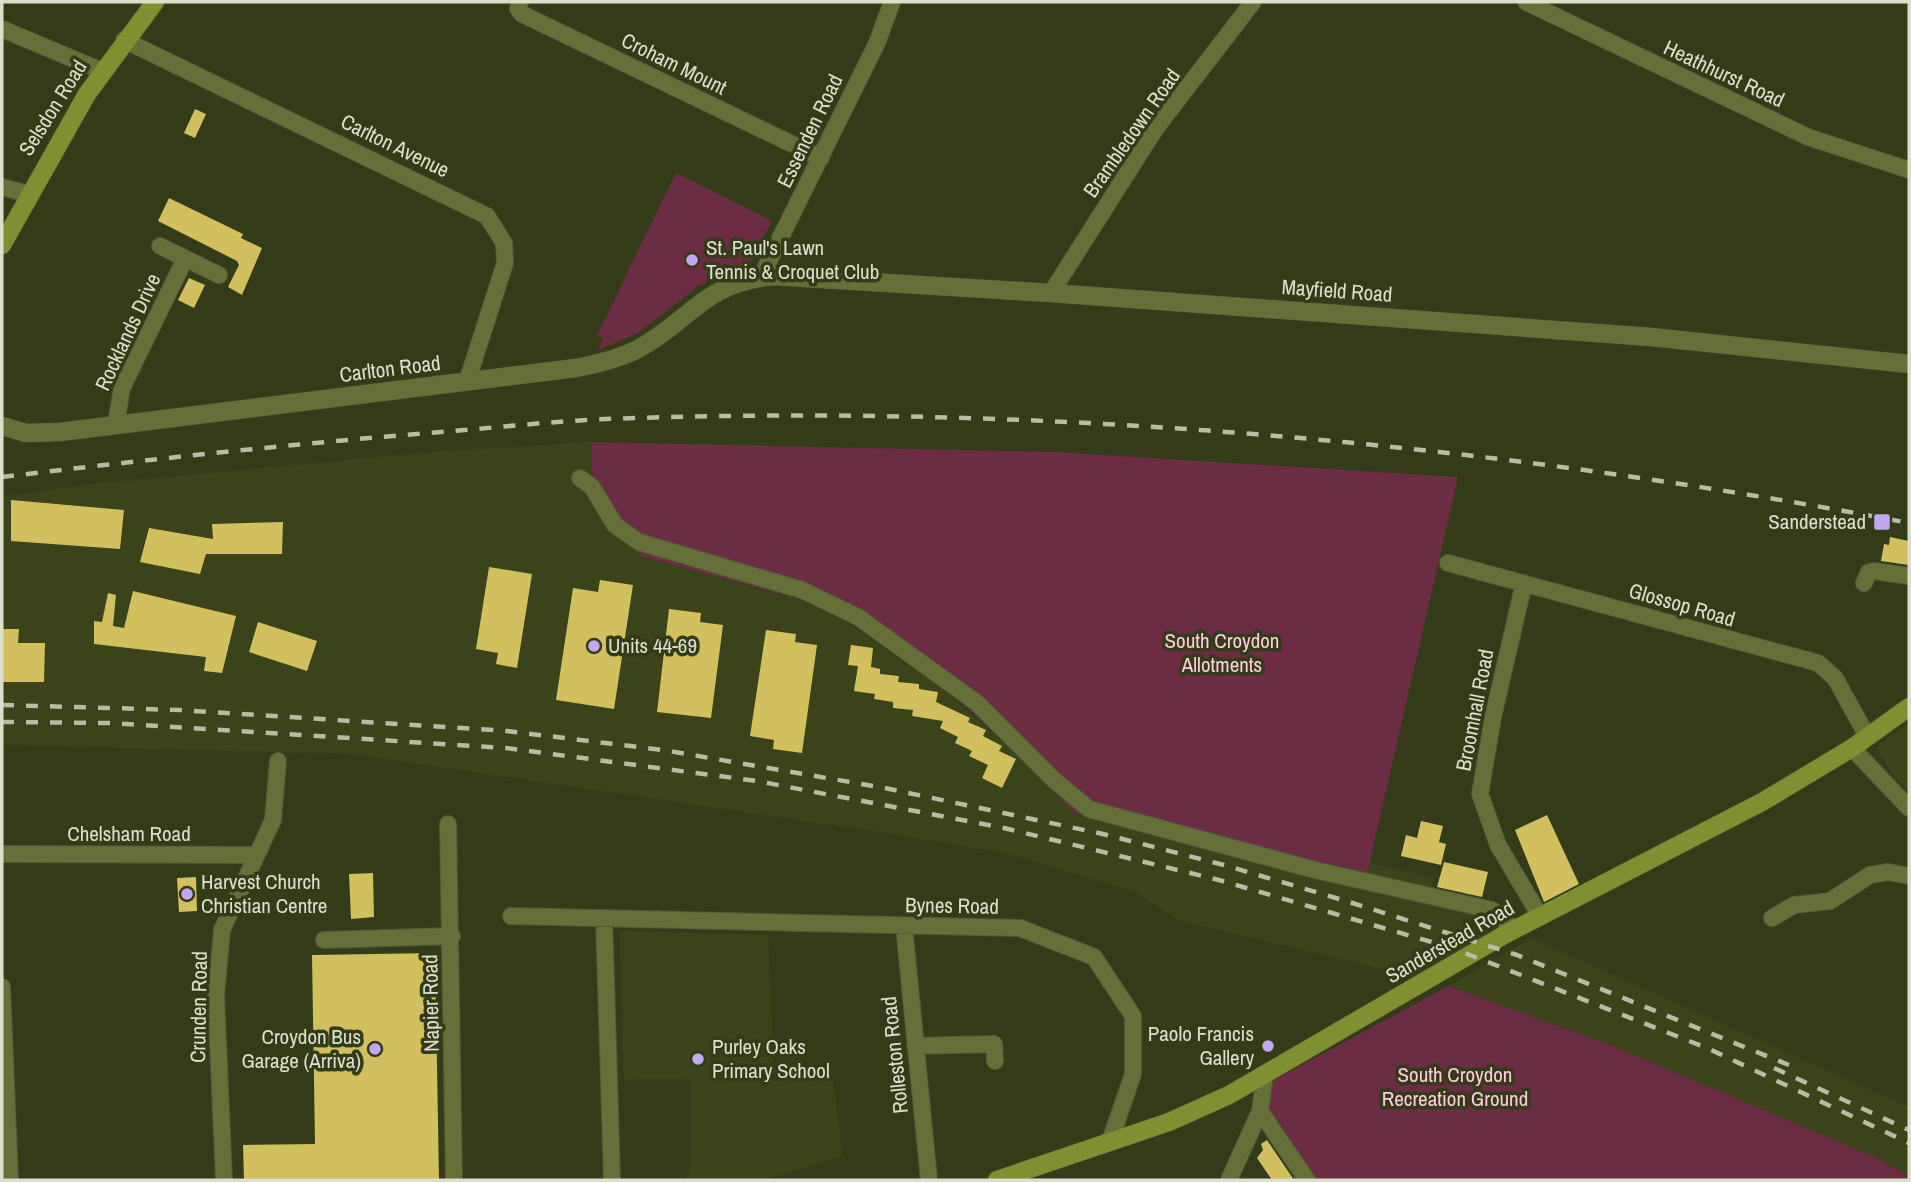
<svg xmlns="http://www.w3.org/2000/svg" width="1911" height="1182" font-family="'Archivo Narrow',sans-serif">
<style>
.built{fill:#3a4319}
.green{fill:#6c2d44}
.building{fill:#d2c05e}
.lines{fill:none;stroke-linecap:round;stroke-linejoin:round}
.minor-casing{stroke:#525939;stroke-width:18}
.tertiary-casing{stroke:#525939;stroke-width:19}
.secondary-casing{stroke:#525939;stroke-width:19}
.minor{stroke:#647038;stroke-width:16}
.tertiary{stroke:#647038;stroke-width:18}
.secondary{stroke:#7e902f;stroke-width:18}
.rail{stroke:#b7bca5;stroke-width:4.5;stroke-dasharray:12 12;stroke-linecap:butt}
.poi-dot{fill:#c1a8f3;stroke:#343b19;stroke-width:2.5}
.labels{text-anchor:middle;stroke-width:7;stroke-linejoin:round;paint-order:stroke}
.street-label{font-size:21px;fill:#dbe0cc;stroke:#343b19}
.poi-label{font-size:21px;fill:#dbe0cc;stroke:#343b19;text-anchor:start}
.park-label{font-size:21px;fill:#ffccdb;stroke:#343b19}
</style>
<rect width="100%" height="100%" fill="#343b19"/>
<path class="built" d="M591 442 593 502 643 557 825 607 948 693 1034 770 1364 886 1371 863 1434 878 1432 888 1508 907 1515 917 1416 977 1180 921 1135 892 1009 854 879 832 350 754 2 745V497L91 484 431 452Z
M1909 723V792L1894 776 1877 749 1878 745Z
M620 931 768 935 774 1081 832 1074 843 1156 764 1180H684L690 1172 691 1079 624 1080Z
M1531 938 1909 1107V1176L1875 1157 1610 1045 1449 986Z"/>
<path class="green" d="M676 173 772 221 749 264 698 286 638 333 598 350 603 338 597 335Z
M591 442 1055 452 1458 477 1364 887 1073 812 1034 770 948 690 825 606 643 557 593 502Z
M1449 986 1610 1045 1875 1157 1909 1176V1180H1315L1266 1110 1272 1081Z"/>
<path class="building" d="M195 109 206 114 195 138 184 133Z
M169 198 243 234 241 238 262 248 242 295 228 287 239 265 237 261 158 221Z
M189 278 205 285 194 308 178 300Z
M11 500 124 510 120 549 11 541Z
M283 522 282 554H206L200 574 140 562 149 528 213 539 212 524Z
M1890 537 1909 541V565L1881 561 1884 544 1889 545Z
M489 567 532 574 517 668 496 664 498 653 476 649Z
M600 580 633 585 614 709 556 700 573 588 598 592Z
M133 591 236 616 222 673 204 671 206 657 94 644V621L102 622 108 593 116 595 113 626 124 628Z
M669 609 701 613 700 622 723 625 711 718 657 712Z
M258 622 317 641 307 671 249 652Z
M2 629H19L18 643H45L44 682H2Z
M766 630 796 634 795 642 817 645 802 753 773 749 774 740 750 736Z
M851 645 873 648 871 667 880 669V674L899 676 898 682 919 684V689L938 692 936 702 970 718 968 722 986 730 983 736 1002 746 999 751 1016 759 1002 788 982 778 988 765 969 756 972 751 955 743 958 737 940 728 943 721 912 716 913 710 893 708V702L874 699 875 694 854 691 858 666 848 665Z
M1547 815 1579 884 1544 902 1515 830Z
M1421 821 1443 826 1439 842 1446 844 1441 865 1401 856 1406 835 1417 838Z
M1444 862 1488 872 1482 897 1437 887Z
M373 873 374 917 351 919 349 874Z
M196 877 197 911 179 912 177 878Z
M435 953 439 1180H244L243 1145 315 1144 312 955Z
M1267 1140 1294 1180H1272L1257 1158 1263 1150 1261 1144Z"/>
<g class="lines">
<defs>
<path id="minor" d="M520 2 518 9 522 14 821 158
M1526 2 1808 137 1909 170
M2 29 102 71
M124 40 487 216 504 243 505 263 467 382
M2 187 28 194
M160 246 219 275
M761 277 877 43 892 2
M1051 293 1156 128 1253 2
M116 424 122 388 185 259
M580 478 592 487 615 525 639 542 802 590 858 617 977 703 1054 780 1089 809 1315 870 1492 910 1514 930
M1448 563 1818 663 1835 678 1867 736
M1524 583 1493 717 1480 794 1498 845 1540 916
M1864 583 1869 572 1874 571 1909 576
M1852 748 1909 808
M448 824 454 1180
M2 854 255 855
M511 916 1020 928 1094 957 1133 1016V1074L1110 1141
M604 918 612 1180
M1772 918 1794 905 1830 901 1870 875 1888 872 1909 876
M904 926 929 1180
M324 940 452 936
M2 987 10 1180
M915 1046 994 1044 995 1061
M1260 1111 1307 1180
M224 1180 216 996 222 930 273 820 278 761
M1229 1180 1260 1111 1265 1074"/>
<path id="tertiary" d="M2 426 26 433 60 432 576 368C597 364 618 359 638 349 693 319 701 284 773 276L1051 293 1651 337 1909 364"/>
<path id="secondary" d="M2 245 87 94 155 2
M997 1180 1169 1122 1229 1095 1504 935 1762 802 1852 748 1909 707"/>
</defs>
<use href="#minor" class="minor-casing"/>
<use href="#tertiary" class="tertiary-casing"/>
<use href="#secondary" class="secondary-casing"/>
<use href="#minor" class="minor"/>
<use href="#tertiary" class="tertiary"/>
<use href="#secondary" class="secondary"/>
<path class="rail" d="M2 477C152 459 302 443 452 431 503 427 555 421 606 419 1042 403 1481 442 1909 523
M2 705 180 710 507 731 663 750 885 788 1103 834 1224 865 1346 901 1517 955 1789 1065
M2 722 111 723 506 748 757 781 1004 828 1219 880 1452 948 1707 1048 1909 1143
M1774 1068 1909 1130"/>
</g>
<g class="poi-dot">
<circle cx="692" cy="260" r="7"/>
<rect x="1873" y="513" width="18" height="18" rx="3.5"/>
<circle cx="594" cy="646" r="7"/>
<circle cx="187" cy="894" r="7"/>
<circle cx="1268" cy="1046" r="7"/>
<circle cx="375" cy="1049" r="7"/>
<circle cx="698" cy="1059" r="7"/>
</g>
<g class="labels">
<g class="street-label">
<text transform="translate(674 64) rotate(26)" y="7">Croham Mount</text>
<text transform="translate(1724 74) rotate(25)" y="7">Heathhurst Road</text>
<text transform="translate(53 108) rotate(-58)" y="7">Selsdon Road</text>
<text transform="translate(810 131) rotate(-64)" y="7">Essenden Road</text>
<text transform="translate(1132 133) rotate(-55)" y="7">Brambledown Road</text>
<text transform="translate(395 146) rotate(26)" y="7">Carlton Avenue</text>
<text transform="translate(1337 291) rotate(4)" y="7">Mayfield Road</text>
<text transform="translate(128 332) rotate(-65)" y="7">Rocklands Drive</text>
<text transform="translate(390 369) rotate(-7)" y="7">Carlton Road</text>
<text transform="translate(1682 605) rotate(16)" y="7">Glossop Road</text>
<text transform="translate(1475 710) rotate(-79)" y="7">Broomhall Road</text>
<text x="129" y="841">Chelsham Road</text>
<text transform="translate(952 906) rotate(1)" y="7">Bynes Road</text>
<text transform="translate(1450 942) rotate(-30)" y="7">Sanderstead Road</text>
<text transform="translate(431 1003) rotate(-91)" y="7">Napier Road</text>
<text transform="translate(199 1007) rotate(-89)" y="7">Crunden Road</text>
<text transform="translate(895 1055) rotate(-96)" y="7">Rolleston Road</text>
</g>
<g class="poi-label">
<text x="706" y="255">St. Paul's Lawn<tspan x="706" dy="24">Tennis &amp; Croquet Club</tspan></text>
<text x="1866" y="529" text-anchor="end">Sanderstead</text>
<text x="608" y="653">Units 44-69</text>
<text x="201" y="889">Harvest Church<tspan x="201" dy="24">Christian Centre</tspan></text>
<text x="1254" y="1041" text-anchor="end">Paolo Francis<tspan x="1254" dy="24">Gallery</tspan></text>
<text x="361" y="1044" text-anchor="end">Croydon Bus<tspan x="361" dy="24">Garage (Arriva)</tspan></text>
<text x="712" y="1054">Purley Oaks<tspan x="712" dy="24">Primary School</tspan></text>
</g>
<g class="park-label">
<text x="1222" y="648">South Croydon<tspan x="1222" dy="24">Allotments</tspan></text>
<text x="1455" y="1082">South Croydon<tspan x="1455" dy="24">Recreation Ground</tspan></text>
</g>
</g>
<rect width="1911" height="1182" fill="none" stroke="#dbe0cc" stroke-width="7"/>
</svg>
